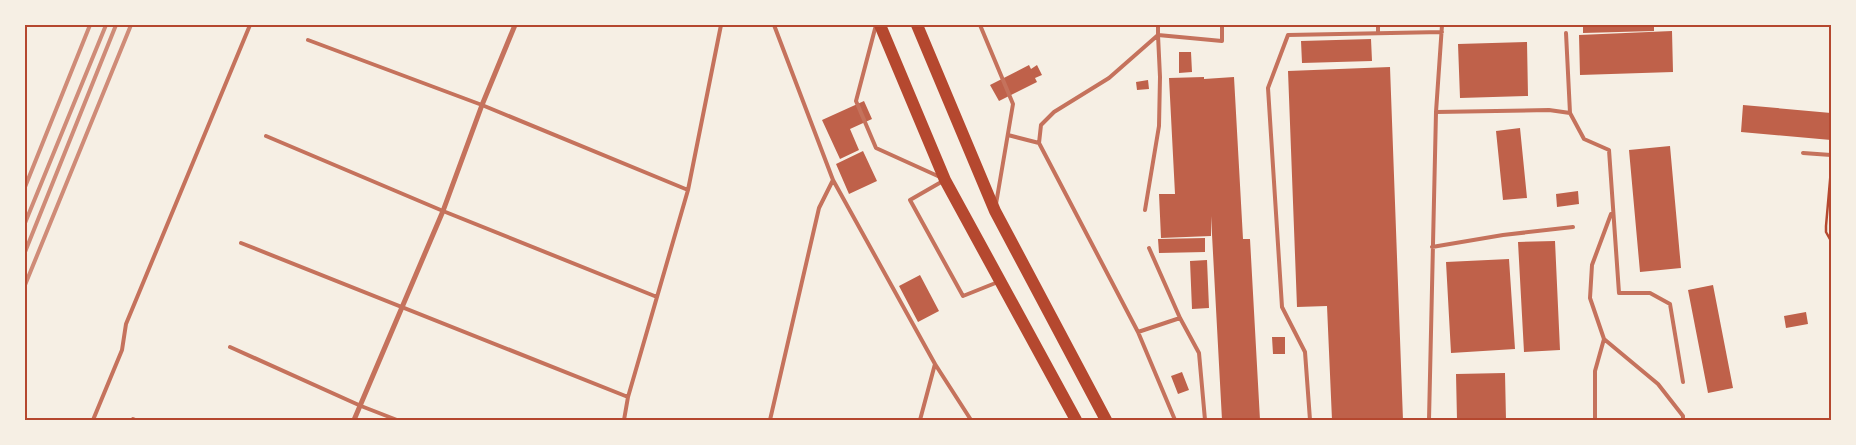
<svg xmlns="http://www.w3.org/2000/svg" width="1856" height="445" font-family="'Source Sans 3',sans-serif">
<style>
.building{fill:#bf614a}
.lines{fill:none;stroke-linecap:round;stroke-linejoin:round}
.path{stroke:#b5482f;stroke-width:2.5}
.service{stroke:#c5725c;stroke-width:4}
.minor{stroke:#c5725c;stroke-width:5}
.primary{stroke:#b5482f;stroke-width:12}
.rail{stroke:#cf8b77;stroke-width:4}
.neatline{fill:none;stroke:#b5482f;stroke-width:2}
</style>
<rect width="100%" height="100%" fill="#f6efe4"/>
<path class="building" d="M1583 25H1654V31L1583 33Z
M1672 31 1673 72 1580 75 1579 35Z
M1371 39 1372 61 1302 63 1301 41Z
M1527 42 1528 96 1460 98 1458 44Z
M1179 52H1191L1192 72 1179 73Z
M1029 65 1031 69 1037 65 1042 75 1035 78 1037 82 999 101 990 85Z
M1390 67 1403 420H1332L1327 306 1297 307 1288 71Z
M1204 77V79L1234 77 1243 239H1250L1260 420H1222L1211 216V236L1161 238 1159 194H1175L1169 78Z
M1148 80 1149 89 1137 90 1136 82Z
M864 101 872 119 850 129 859 150 840 159 822 120Z
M1743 105 1831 113V140L1741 132Z
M1520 128 1527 198 1503 200 1496 131Z
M1670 146 1681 268 1640 272 1629 150Z
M863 151 877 181 849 194 836 164Z
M1578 191 1579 204 1557 207 1556 194Z
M1205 238V252L1159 253 1158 239Z
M1555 241 1560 350 1524 352 1518 242Z
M1509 259 1515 349 1451 353 1446 262Z
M1207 260 1209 308 1192 309 1190 261Z
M920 275 939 311 918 322 899 286Z
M1713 285 1733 388 1708 393 1688 290Z
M1806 312 1808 324 1786 328 1784 316Z
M1272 337H1285V354H1273Z
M1182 372 1189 390 1178 394 1171 376Z
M1505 373 1506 420H1457L1456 374Z"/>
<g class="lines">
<path class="path" d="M1831 169 1826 226V232L1831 241"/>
<path class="service" d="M774 25 833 180 935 364 971 420
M876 25 856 101 876 148 940 177
M980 25 1013 104 996 204
M1158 25V35L1222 41V25
M1378 25V33
M1566 33 1570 113
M308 40 482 105 688 190
M1436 112 1549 110 1570 113 1584 139 1609 150 1619 293H1650L1670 304 1683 382
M1008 135 1039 143 1138 332 1175 420
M266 136 443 211 657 297
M1039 143 1041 125 1054 112 1109 78 1158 35
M1803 153 1831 155
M943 181 910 200 963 296 998 282
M1145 210 1159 126 1160 77 1158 35
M241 243 628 397
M1432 247 1503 235 1573 227
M1149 248 1180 318 1199 353 1205 420
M1138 332 1180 318
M1604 339 1658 384 1683 416V420
M230 347 361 406 397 420
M133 419 135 420
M93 420 122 350 126 324 250 25
M624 420 628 397 688 190 721 25
M770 420 819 208 833 180
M920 420 935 364
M1310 420 1305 352 1282 307 1268 88 1288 35 1442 32
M1429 420 1436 112 1442 25
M1595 420V371L1604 339 1590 298 1592 265 1611 214"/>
<path class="minor" d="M354 420 443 211 482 105 515 25"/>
<path class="primary" d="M880 25 945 180 1076 420
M917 25 995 211 1106 420"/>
<path class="rail" d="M25 187 90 25
M25 223 106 25
M25 252 116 25
M25 285 131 25"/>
</g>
<rect width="1856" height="445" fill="none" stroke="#f6efe4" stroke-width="52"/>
<rect x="26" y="26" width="1804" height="393" class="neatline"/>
</svg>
